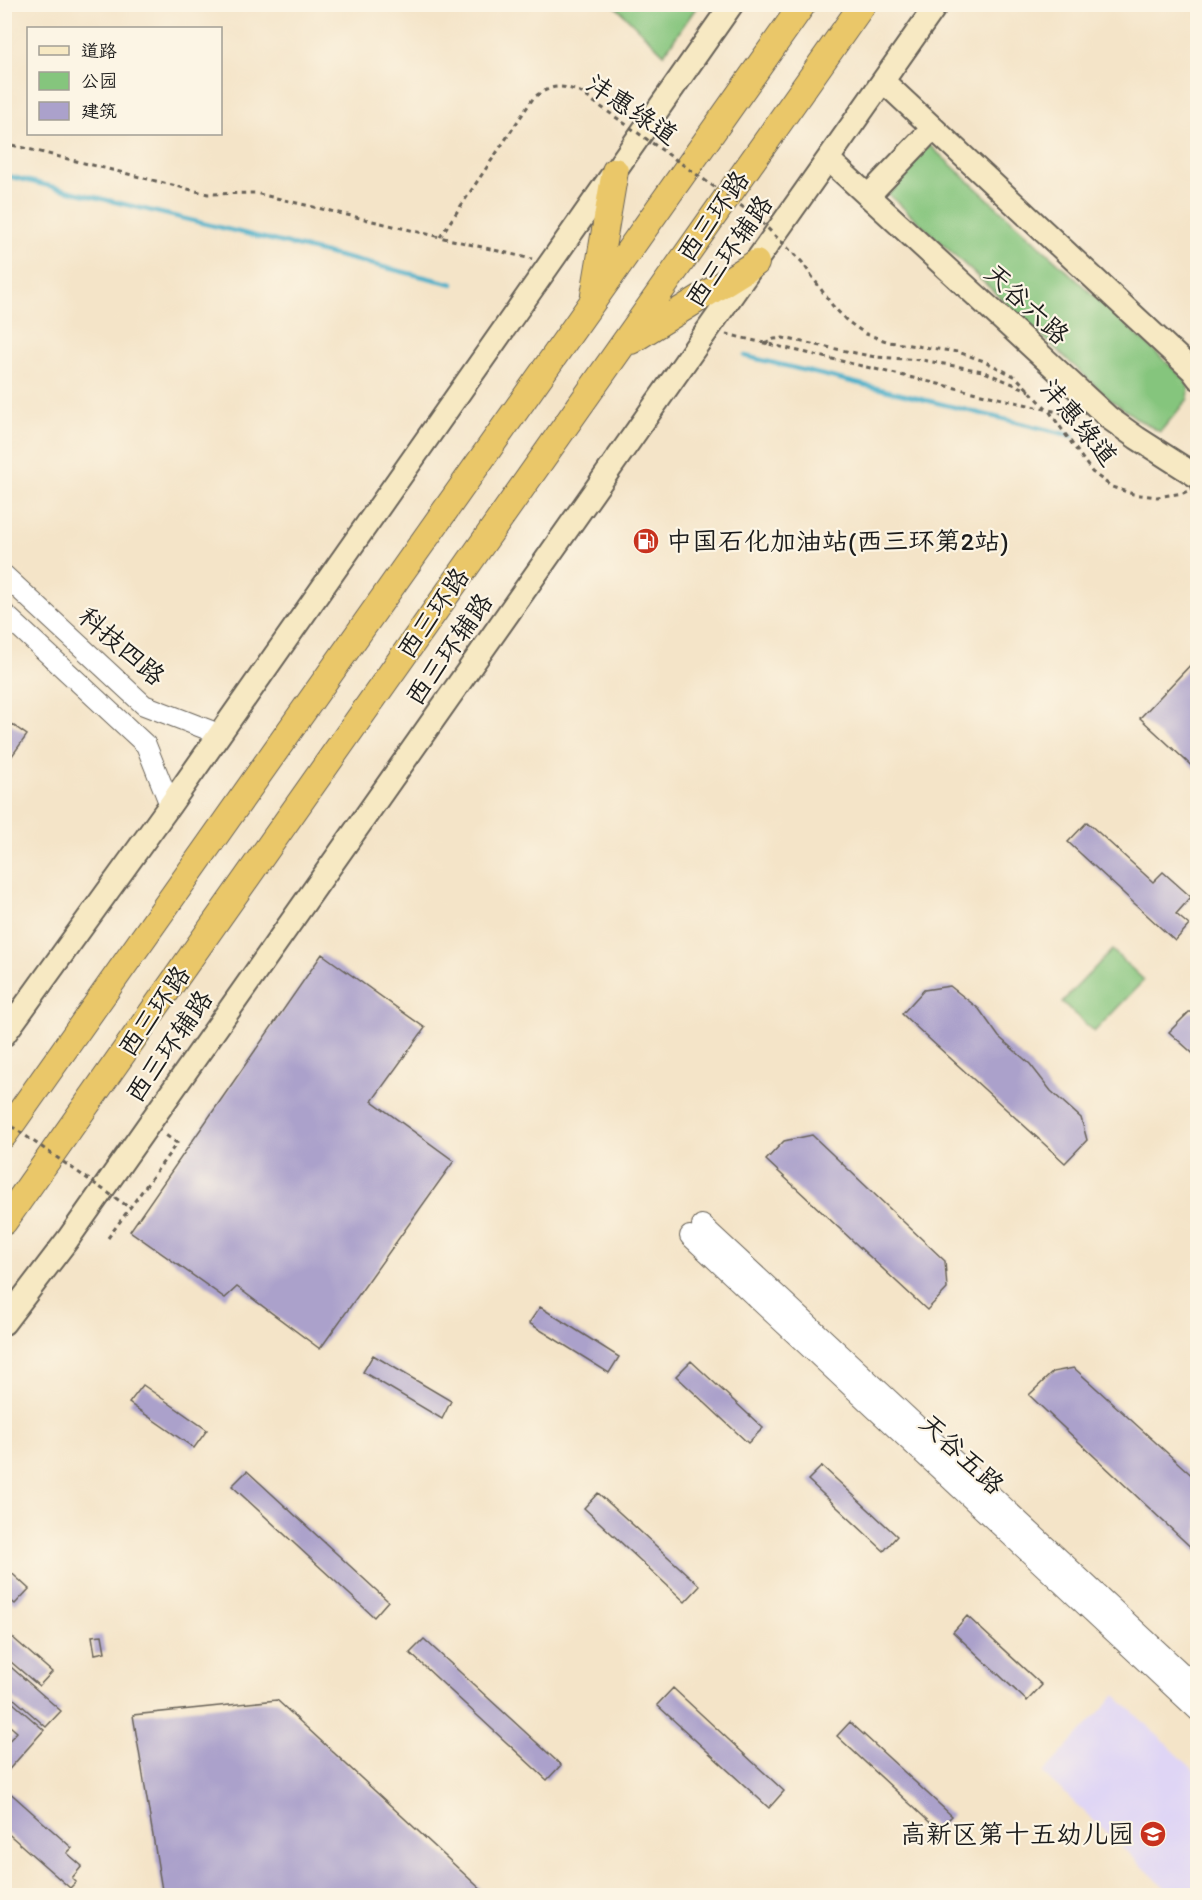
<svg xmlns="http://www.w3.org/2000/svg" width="1202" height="1900" font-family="Itim,'LXGW WenKai TC',sans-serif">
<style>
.built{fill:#dfd5f5}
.green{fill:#85c57d;stroke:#50704c;stroke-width:1.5}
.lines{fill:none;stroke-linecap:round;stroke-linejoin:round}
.stream{stroke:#49afc9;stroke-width:4.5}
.building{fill:#aba1cb}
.tertiary-casing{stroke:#686258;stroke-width:22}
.secondary-casing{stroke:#686258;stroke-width:26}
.trunk-casing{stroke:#686258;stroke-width:28}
.path{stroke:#686258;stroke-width:3;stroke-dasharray:4.5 4.5;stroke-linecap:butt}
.tertiary{stroke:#fff;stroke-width:20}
.secondary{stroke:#f7e9c3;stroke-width:22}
.trunk{stroke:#eac769;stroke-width:26}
.path-bridge{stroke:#686258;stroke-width:3;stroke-dasharray:4.5 4.5;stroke-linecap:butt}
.labels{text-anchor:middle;stroke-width:4.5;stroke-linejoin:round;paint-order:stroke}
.street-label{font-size:26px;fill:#1c1c1c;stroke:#fcf5e5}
.poi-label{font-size:26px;fill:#1c1c1c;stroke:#fcf5e5;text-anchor:start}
</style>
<rect width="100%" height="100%" fill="#fcf5e5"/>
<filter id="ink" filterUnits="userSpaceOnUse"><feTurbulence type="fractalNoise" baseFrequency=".0167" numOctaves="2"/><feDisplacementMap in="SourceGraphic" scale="12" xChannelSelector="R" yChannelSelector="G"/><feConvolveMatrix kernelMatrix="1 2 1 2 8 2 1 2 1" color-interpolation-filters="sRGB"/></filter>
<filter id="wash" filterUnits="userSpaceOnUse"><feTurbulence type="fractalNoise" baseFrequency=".008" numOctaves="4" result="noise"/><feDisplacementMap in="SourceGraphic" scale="24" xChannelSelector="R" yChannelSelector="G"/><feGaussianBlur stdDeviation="1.35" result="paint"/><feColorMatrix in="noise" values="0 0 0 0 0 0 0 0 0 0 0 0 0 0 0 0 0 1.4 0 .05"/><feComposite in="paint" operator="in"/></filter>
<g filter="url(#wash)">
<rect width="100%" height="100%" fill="#f4e4c8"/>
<path class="built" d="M1115 1695 1197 1773V1895H1173L1043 1773Z"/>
<path class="green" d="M614 5H698L664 54Z
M926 142 1185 379 1189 389 1188 399 1160 432 1139 420 1110 399 884 190Z
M1112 950 1144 980 1094 1032 1062 1002Z"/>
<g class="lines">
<path class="stream" d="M4 175 453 284
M745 356 1073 436"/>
</g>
<g id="blocks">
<path class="building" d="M1198 657V772L1140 718Z
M4 719 27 735 4 767Z
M1087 822 1153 882 1163 872 1191 897 1176 914 1189 925 1175 941 1068 842Z
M322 954 425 1028 372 1101 454 1161 320 1349 237 1287 225 1298 130 1231Z
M950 986 979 1009 999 1037 1030 1064 1051 1091 1081 1118 1087 1140 1065 1163 902 1014 924 990Z
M1189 1012H1198V1058L1169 1032Z
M812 1135 945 1261 947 1289 927 1310 766 1160 784 1141Z
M540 1307 619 1357 609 1373 529 1323Z
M373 1355 451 1401 442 1419 363 1372Z
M691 1361 763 1428 748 1443 676 1376Z
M1074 1368 1198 1481V1554L1029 1395 1053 1372Z
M143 1385 207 1430 194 1448 129 1403Z
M822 1466 897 1536 884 1551 808 1480Z
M247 1471 388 1601 374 1617 232 1486Z
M598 1493 700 1586 685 1602 584 1508Z
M4 1566 29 1589 15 1604 4 1595Z
M967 1616 1042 1685 1027 1701 953 1632Z
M4 1630 52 1672 39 1686 4 1656Z
M102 1635 105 1652 95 1654 92 1636Z
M424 1639 561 1765 547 1780 410 1653Z
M4 1661 61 1711 46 1727 4 1690Z
M673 1688 784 1791 769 1808 657 1705Z
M4 1695 44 1730 4 1775V1746L17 1732 4 1721Z
M277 1700 488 1896H163L133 1715Z
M850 1722 952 1816 938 1830 837 1736Z
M6 1789 72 1848 67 1853 82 1866 72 1878 76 1882 70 1888 4 1830Z"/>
</g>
</g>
<g filter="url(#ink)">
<use href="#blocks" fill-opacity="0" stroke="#686258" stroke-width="1.5"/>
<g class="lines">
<defs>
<path id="tertiary" d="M4 575 144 705 219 734
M4 613 146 745 170 805
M702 1225 1198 1688
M690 1236 1198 1711"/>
<path id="secondary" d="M883 81 1192 370 1198 378
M828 159 1109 418 1137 438 1198 477
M868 196 933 128
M4 1035 170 805 732 4
M4 1323 68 1239 937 4"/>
<path id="trunk" d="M594 295 615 171
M631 341 756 263
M4 1135 803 4
M4 1222 863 4"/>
</defs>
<use href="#tertiary" class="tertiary-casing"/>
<use href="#secondary" class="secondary-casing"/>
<use href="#trunk" class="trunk-casing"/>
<path class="path" d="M4 143 208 194 255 193 532 259
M726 334 1079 417
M765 344 774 339 783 338 875 357 922 360 982 371 1030 391
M108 1238 177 1143 164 1134"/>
<use href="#tertiary" class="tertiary"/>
<use href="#secondary" class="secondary"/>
<use href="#trunk" class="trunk"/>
<path class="path-bridge" d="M440 237 534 97C553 85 559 84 580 92L754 215 802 262 832 305 847 321 866 334 889 342 958 352 984 361 1016 377 1049 411 1092 472 1112 487 1133 494 1157 497 1183 493 1198 487
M4 1121 130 1208"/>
</g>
</g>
<defs>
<symbol id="fuel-disc" viewBox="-11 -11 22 22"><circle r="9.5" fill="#c8321e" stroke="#fcf5e5"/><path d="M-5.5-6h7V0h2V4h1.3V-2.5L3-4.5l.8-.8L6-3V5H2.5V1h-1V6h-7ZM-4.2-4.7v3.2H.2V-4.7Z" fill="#fff"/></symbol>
<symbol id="school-disc" viewBox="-11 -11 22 22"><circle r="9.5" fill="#c8321e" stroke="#fcf5e5"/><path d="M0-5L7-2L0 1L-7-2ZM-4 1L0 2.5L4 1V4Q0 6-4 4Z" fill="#fff"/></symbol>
</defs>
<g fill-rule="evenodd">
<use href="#fuel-disc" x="631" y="526" width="30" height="30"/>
<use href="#school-disc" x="1138" y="1819" width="30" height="30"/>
</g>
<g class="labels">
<g class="street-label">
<text transform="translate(632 109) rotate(34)" y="9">沣惠绿道</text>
<text transform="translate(713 216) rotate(-55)" y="9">西三环路</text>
<text transform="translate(729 251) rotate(-55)" y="9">西三环辅路</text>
<text transform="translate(1027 304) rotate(43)" y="9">天谷六路</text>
<text transform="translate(1079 422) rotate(50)" y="9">沣惠绿道</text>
<text transform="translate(433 613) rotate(-55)" y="9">西三环路</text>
<text transform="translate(122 646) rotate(41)" y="9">科技四路</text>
<text transform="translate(449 649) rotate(-55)" y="9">西三环辅路</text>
<text transform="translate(154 1011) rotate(-55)" y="9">西三环路</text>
<text transform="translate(169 1046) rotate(-55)" y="9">西三环辅路</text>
<text transform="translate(962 1454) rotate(43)" y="9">天谷五路</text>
</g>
<g class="poi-label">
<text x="666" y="550">中国石化加油站(西三环第2站)</text>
<text x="1134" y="1843" text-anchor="end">高新区第十五幼儿园</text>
</g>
</g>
<rect width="1202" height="1900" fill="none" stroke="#fcf5e5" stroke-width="24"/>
<rect x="27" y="27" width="195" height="108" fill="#fcf5e5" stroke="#a29e95" stroke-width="1.5"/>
<rect x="39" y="46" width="30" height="9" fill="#f7e9c3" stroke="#a29e95" stroke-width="1.5"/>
<text x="81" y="57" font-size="18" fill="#1c1c1c">道路</text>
<rect x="39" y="72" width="30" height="18" fill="#85c57d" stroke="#a29e95" stroke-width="1.5"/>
<text x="81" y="87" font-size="18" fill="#1c1c1c">公园</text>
<rect x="39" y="102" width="30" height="18" fill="#aba1cb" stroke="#a29e95" stroke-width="1.5"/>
<text x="81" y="117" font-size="18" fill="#1c1c1c">建筑</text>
</svg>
